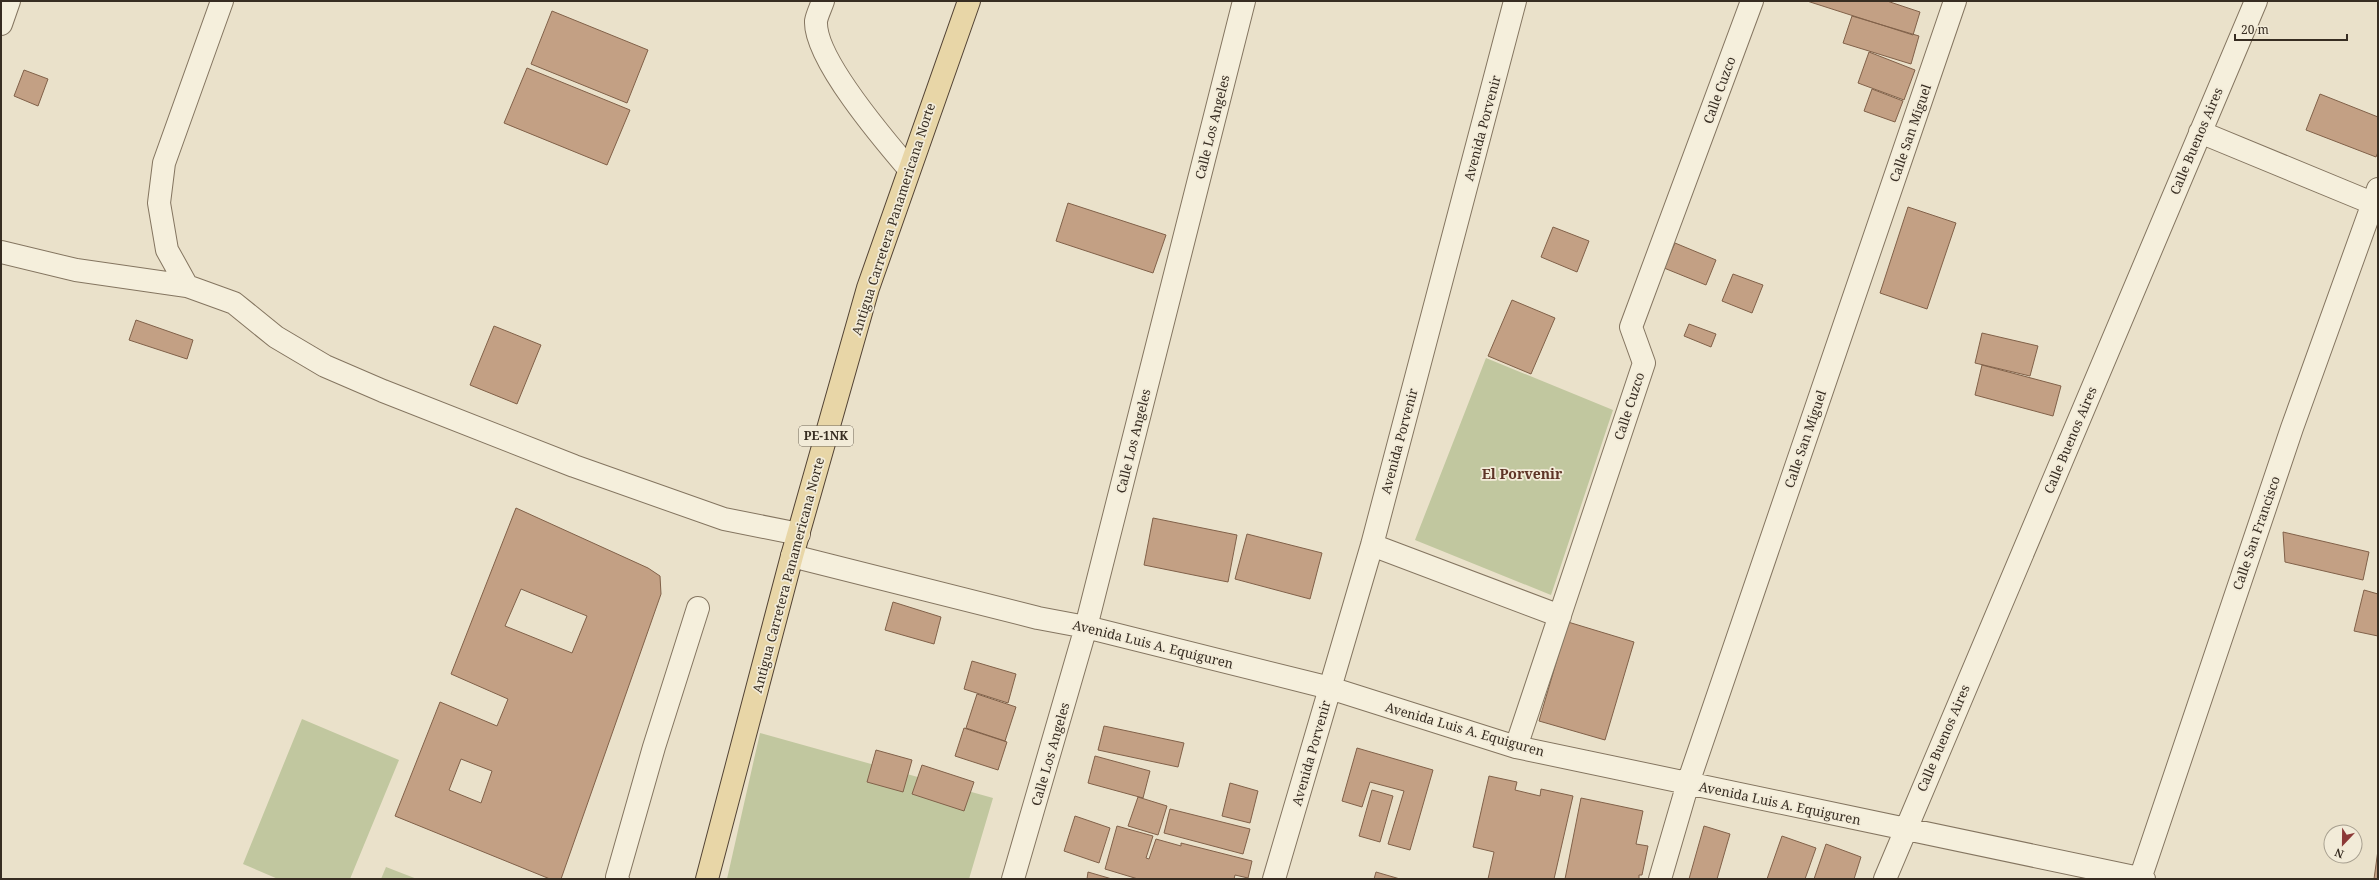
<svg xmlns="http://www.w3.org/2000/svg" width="2379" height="880" font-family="'Noto Serif',serif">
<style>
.green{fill:#c1c79f}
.building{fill:#c3a084;stroke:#816149;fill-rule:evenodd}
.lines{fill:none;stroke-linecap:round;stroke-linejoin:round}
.minor-casing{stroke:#847560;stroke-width:24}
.major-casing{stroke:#534334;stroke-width:24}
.minor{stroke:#f5efdc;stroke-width:22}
.major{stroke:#e8d6a7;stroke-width:22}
.labels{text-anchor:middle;stroke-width:3.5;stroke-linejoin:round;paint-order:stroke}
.shield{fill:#f2ebd8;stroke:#6f6659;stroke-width:1}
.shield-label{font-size:12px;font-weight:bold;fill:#372d22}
.street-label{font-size:13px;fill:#372d22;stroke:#f2ebd8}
.neighbourhood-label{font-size:14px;font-weight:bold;fill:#5e3426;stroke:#f2ebd8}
</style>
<rect width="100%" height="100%" fill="#eae1ca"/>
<path class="green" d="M1486 358 1613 410 1551 595 1415 540Z
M302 719 399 760 350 879H278L243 864Z
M760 733 993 798 969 879H727Z
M386 867 417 879H381Z"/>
<path class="building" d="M1807 1H1887L1920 12 1913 35Z
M552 11 648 50 627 103 531 64Z
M1852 16 1919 36 1911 64 1843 43Z
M1869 52 1915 70 1904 100 1858 83Z
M527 68 630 110 607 165 504 123Z
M24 70 48 79 38 106 14 96Z
M1872 89 1903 101 1895 122 1864 111Z
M2320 94 2378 117V152L2376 157 2306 130Z
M1068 203 1166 235 1153 273 1056 241Z
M1908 207 1956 223 1927 309 1880 293Z
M1553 227 1589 241 1577 272 1541 257Z
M1675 243 1716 260 1706 285 1664 268Z
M1733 274 1763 285 1752 313 1722 301Z
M1512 300 1555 318 1531 374 1488 356Z
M136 320 193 340 187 359 129 340Z
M1689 324 1716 334 1711 347 1684 336Z
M494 326 541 345 517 404 470 385Z
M1982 333 2038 346 2030 376 1975 363Z
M1982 365 2061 386 2053 416 1975 395Z
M516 508 648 568 660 576 661 594 561 879H550L395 816 440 702 497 726 508 699 451 674ZM521 589 587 616 572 653 505 626ZM461 759 492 771 481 803 449 790Z
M1153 518 1237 535 1228 582 1144 565Z
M2283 532 2369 552 2363 580 2285 562Z
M1247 534 1322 553 1310 599 1235 579Z
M2364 590 2378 594V636L2354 631Z
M893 602 941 617 934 644 885 630Z
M1568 622 1634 642 1605 740 1539 721Z
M972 661 1016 674 1008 703 964 689Z
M977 694 1016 707 1005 741 966 728Z
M1104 726 1184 743 1178 767 1098 750Z
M964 728 1007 742 998 770 955 756Z
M1357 748 1433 770 1410 850 1388 844 1404 791 1370 782 1362 807 1342 801Z
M876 750 912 760 903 792 867 782Z
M1095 756 1150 771 1143 798 1088 783Z
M922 765 974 782 964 811 912 794Z
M1489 776 1517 782 1515 790 1540 796 1541 789 1573 796 1554 879H1488L1494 852 1473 847Z
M1230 783 1258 791 1250 823 1222 816Z
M1372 790 1393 796 1380 842 1359 836Z
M1138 797 1167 806 1158 835 1128 826Z
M1581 798 1643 811 1636 844 1648 846 1642 875H1639V879H1565Z
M1170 809 1250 829 1243 854 1164 833Z
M1075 816 1110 828 1099 863 1064 851Z
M1117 826 1153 836 1146 858 1149 859 1156 839 1181 846V843L1252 861 1248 878 1235 875 1234 879H1138L1105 869Z
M1704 826 1730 834 1717 879H1689Z
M1782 836 1816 848 1805 879H1767Z
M1826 844 1861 857 1854 879H1814Z
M2378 850V879H2374Z
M1088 872 1112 879H1087Z
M1376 872 1400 879H1374Z"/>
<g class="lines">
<defs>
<path id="minor" d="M823 1C821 7 817 15 816 21 814 58 885 141 909 169
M1 24 9 1
M2200 132 2372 203
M1 252 76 270 187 286 234 303 276 337 325 366 383 391 574 466 724 519 799 534
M187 286 167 250 159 203 164 163 222 1
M1372 545 1560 616
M792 556 1038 618 1086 627 1330 688 1516 747 2144 879
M1516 747 1644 363 1631 327 1752 1
M618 879 617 877 654 747 698 608
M1013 879 1086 627 1244 1
M1274 879 1372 545 1515 1
M1660 879 1688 783 1955 1
M1885 879 2256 1
M2140 879 2292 428 2378 189"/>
<path id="major" d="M707 879 792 556 868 288 969 1"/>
</defs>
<use href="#minor" class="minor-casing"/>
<use href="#major" class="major-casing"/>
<use href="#minor" class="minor"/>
<use href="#major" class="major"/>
</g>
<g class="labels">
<rect class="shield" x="799" y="426" width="54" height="20" rx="3"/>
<g class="shield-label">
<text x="826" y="440">PE-1NK</text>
</g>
<g class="street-label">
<text transform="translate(1719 90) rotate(-70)" y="5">Calle Cuzco</text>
<text transform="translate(1212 127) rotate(-76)" y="5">Calle Los Angeles</text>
<text transform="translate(1482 128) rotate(-75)" y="5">Avenida Porvenir</text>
<text transform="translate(1910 133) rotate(-71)" y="5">Calle San Miguel</text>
<text transform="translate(2196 141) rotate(-67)" y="5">Calle Buenos Aires</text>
<text transform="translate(893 219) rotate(-72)" y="5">Antigua Carretera Panamericana Norte</text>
<text transform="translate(1629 406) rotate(-72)" y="5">Calle Cuzco</text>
<text transform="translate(1805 439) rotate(-71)" y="5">Calle San Miguel</text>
<text transform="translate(2070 440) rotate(-67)" y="5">Calle Buenos Aires</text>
<text transform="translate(1133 441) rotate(-76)" y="5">Calle Los Angeles</text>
<text transform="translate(1399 441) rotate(-75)" y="5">Avenida Porvenir</text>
<text transform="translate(2256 533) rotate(-71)" y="5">Calle San Francisco</text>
<text transform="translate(788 575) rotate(-75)" y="5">Antigua Carretera Panamericana Norte</text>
<text transform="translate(1153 644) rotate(14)" y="5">Avenida Luis A. Equiguren</text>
<text transform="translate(1465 729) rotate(16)" y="5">Avenida Luis A. Equiguren</text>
<text transform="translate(1943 738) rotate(-67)" y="5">Calle Buenos Aires</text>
<text transform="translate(1311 753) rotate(-74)" y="5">Avenida Porvenir</text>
<text transform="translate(1050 754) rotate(-74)" y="5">Calle Los Angeles</text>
<text transform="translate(1780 803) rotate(12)" y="5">Avenida Luis A. Equiguren</text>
</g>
<g class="neighbourhood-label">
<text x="1522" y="479">El Porvenir</text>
</g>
</g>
<rect width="2379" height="880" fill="none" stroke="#372d22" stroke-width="4"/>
<g transform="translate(2343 844) rotate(202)"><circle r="19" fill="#f2ebd8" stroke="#a79f8f"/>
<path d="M0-3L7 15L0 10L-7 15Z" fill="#8c3937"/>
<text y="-6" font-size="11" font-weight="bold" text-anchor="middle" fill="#372d22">N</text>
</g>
<path d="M2235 34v6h112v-6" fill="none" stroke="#372d22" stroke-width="2"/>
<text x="2241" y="34" font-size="12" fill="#372d22" stroke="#f2ebd8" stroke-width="3" paint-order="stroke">20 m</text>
</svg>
